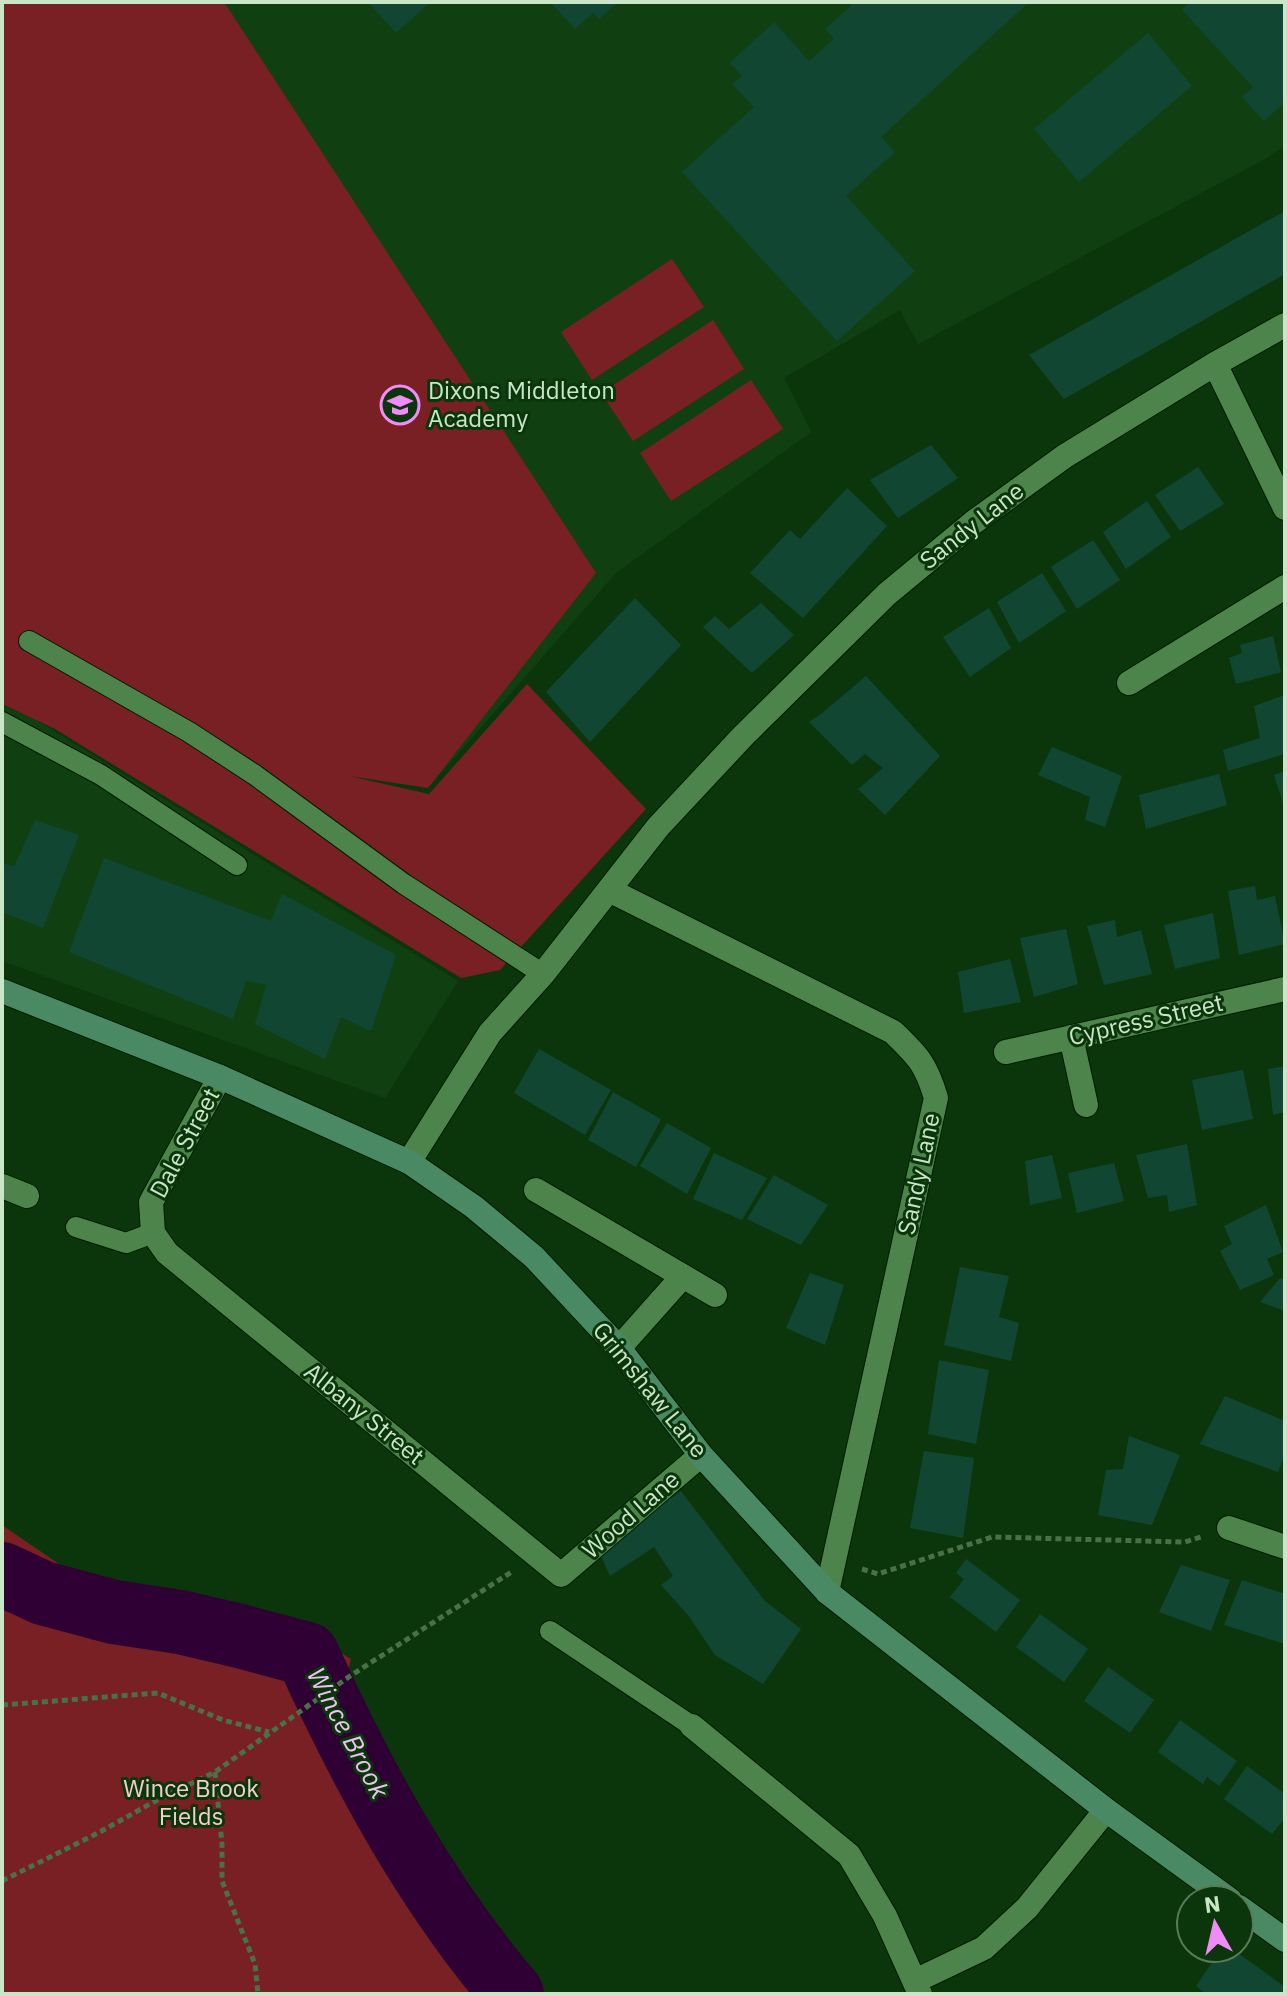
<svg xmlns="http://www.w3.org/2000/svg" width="1287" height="1996" font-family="'IBM Plex Sans',sans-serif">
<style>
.built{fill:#104011}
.green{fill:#782023}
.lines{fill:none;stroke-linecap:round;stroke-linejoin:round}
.river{stroke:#2e0033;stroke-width:64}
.building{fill:#114732}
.service-casing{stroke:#011b01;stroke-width:22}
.minor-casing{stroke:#011b01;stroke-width:26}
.secondary-casing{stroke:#011b01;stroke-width:26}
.path{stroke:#497049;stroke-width:5;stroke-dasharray:6 4;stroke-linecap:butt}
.service{stroke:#4d844b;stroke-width:20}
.minor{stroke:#4d844b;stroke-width:24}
.secondary{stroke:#498a65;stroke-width:24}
.labels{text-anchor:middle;stroke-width:6;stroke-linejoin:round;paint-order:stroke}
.poi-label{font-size:24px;fill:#c9e6c7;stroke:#0b360c;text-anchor:start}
.street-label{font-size:24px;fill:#c9e6c7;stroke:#0b360c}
.park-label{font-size:24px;fill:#f2cfcc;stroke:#0b360c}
.water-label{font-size:26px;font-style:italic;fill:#eec3f2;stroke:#0b360c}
</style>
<rect width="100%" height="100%" fill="#0b360c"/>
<path class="built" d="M2 2H1285V146L1265 159 918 344 900 310 784 378 811 432 616 573 428 788 323 764Z
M2 705 36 720 458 981 385 1098 2 961Z"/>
<path class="green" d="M2 2H224L596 573 428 788 349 776 429 794 527 684 646 809 500 970 461 978 55 729 2 704Z
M672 259 704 307 592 380 561 332Z
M713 320 744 369 633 441 601 393Z
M751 380 783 429 671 501 640 453Z
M2 1525 81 1579 314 1636 351 1659 343 1690 440 1865 532 1994H2Z"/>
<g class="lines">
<path class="river" d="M2 1574 43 1593 114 1612 180 1622 240 1636 307 1654C362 1775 426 1893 512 1994"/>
</g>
<path class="building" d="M368 2H430L396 33Z
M550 2H618L599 19 593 13 575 29Z
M855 2H1029L881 137 895 152 846 196 915 271 837 341 682 172 754 107 732 84 742 76 730 63 774 22 809 61 834 39 825 29Z
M1190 2H1285V102L1264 121 1242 97 1253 87 1182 10Z
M1148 33 1192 86 1079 182 1034 129Z
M1285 211V274L1064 399 1029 355Z
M931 445 958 478 898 518 870 480Z
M1198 467 1224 504 1180 531 1155 495Z
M847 488 887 526 803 618 750 573 790 530 800 539Z
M1147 501 1171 537 1126 569 1103 532Z
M1093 540 1120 580 1077 609 1051 567Z
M1042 573 1066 611 1019 643 997 602Z
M635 598 681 645 590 742 546 692Z
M761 603 794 635 752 673 703 627 715 616 729 629Z
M989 608 1011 648 970 677 943 637Z
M1273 636 1281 672 1236 684 1229 658 1242 653 1240 645Z
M866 676 940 756 885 815 858 789 883 768 865 754 852 765 809 722 821 714Z
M1285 695V754L1228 771 1223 750 1260 738 1254 706Z
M1052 747 1122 776 1105 827 1085 820 1090 797 1038 775Z
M1285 771V806H1284L1274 775Z
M1219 774 1227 805 1146 829 1139 795Z
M35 820 79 835 43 928 2 912V862L14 867Z
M104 858 271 921 282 894 396 955 371 1031 341 1017 325 1059 255 1024 266 985 246 981 233 1019 69 952Z
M1255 886 1257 900 1275 896 1285 944 1239 955 1228 891Z
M1213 913 1220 958 1175 969 1164 925Z
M1115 920 1117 937 1141 930 1152 974 1104 985 1087 926Z
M1066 929 1078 984 1034 997 1020 938Z
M1010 959 1021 1002 964 1013 958 972Z
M539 1049 611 1090 585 1135 514 1093Z
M1285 1066V1112L1273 1115 1268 1069Z
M1243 1070 1253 1119 1202 1130 1192 1080Z
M613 1092 661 1119 636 1167 588 1140Z
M667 1123 711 1148 687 1194 640 1166Z
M1187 1144 1197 1205 1169 1212 1167 1195 1148 1198 1136 1155Z
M714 1153 767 1178 742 1220 693 1199Z
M1052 1155 1062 1198 1030 1205 1025 1161Z
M1114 1163 1124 1201 1077 1213 1068 1173Z
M774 1175 828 1205 801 1245 747 1219Z
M1266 1205 1283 1252 1267 1259 1274 1275 1240 1290 1220 1251 1232 1244 1224 1226Z
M960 1267 1009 1276 999 1317 1019 1323 1011 1361 944 1345Z
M810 1273 844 1285 825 1345 786 1328Z
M1280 1278 1285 1280V1311L1260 1302Z
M939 1360 989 1370 976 1444 928 1434Z
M1225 1396 1285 1421V1454L1278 1472 1200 1444Z
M1129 1436 1180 1455 1152 1525 1098 1515 1106 1470 1123 1469Z
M924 1451 974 1458 963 1538 910 1528Z
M681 1491 765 1601 801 1629 763 1684 715 1655 688 1615 661 1585 673 1576 654 1547 610 1576 598 1549Z
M966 1559 1020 1600 996 1632 950 1597 964 1579 956 1573Z
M1181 1565 1230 1580 1211 1631 1159 1612Z
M1242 1580 1285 1594V1644L1224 1625Z
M1040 1614 1088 1649 1064 1682 1016 1647Z
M1108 1667 1154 1700 1130 1733 1084 1701Z
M1180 1720 1237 1761 1219 1786 1207 1777 1203 1784 1158 1752Z
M1247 1766 1285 1794V1818L1272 1834 1224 1799Z
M1222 1948H1231L1285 1987V1994H1206L1196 1986Z"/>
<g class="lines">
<defs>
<path id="service" d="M29 641 189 732 255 775 404 884 543 974
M2 722 101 775 237 865
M76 1227 126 1243 153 1233
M550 1631 692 1726"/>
<path id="minor" d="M1215 364 1285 508
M1129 683 1285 587
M609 890 893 1032C918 1056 926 1064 936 1098L827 1592
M1071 1037 1086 1105
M1006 1052 1285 989
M220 1077 151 1202 153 1233 167 1253 561 1575 701 1455
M409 1162 490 1033 543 974 658 827 744 735 887 594 974 522 1065 456 1215 364 1285 325
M2 1186 27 1196
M536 1190 715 1295
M619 1348 683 1276
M1229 1528 1285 1547
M692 1726 849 1855 885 1916 920 1994
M915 1981 984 1948 1027 1908 1106 1810"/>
<path id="secondary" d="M2 991 220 1077 409 1162 474 1207 534 1257 619 1348 701 1455 827 1592 1106 1810 1230 1900
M1239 1907 1285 1940"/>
</defs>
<use href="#service" class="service-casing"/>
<use href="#minor" class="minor-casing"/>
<use href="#secondary" class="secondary-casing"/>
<path class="path" d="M862 1569 878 1574 992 1537 1185 1542 1201 1537
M2 1705 158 1693 223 1720 269 1732
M215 1772 222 1844V1881L255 1964 258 1994
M2 1881 98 1833 159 1799 215 1772 350 1676 513 1571"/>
<use href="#service" class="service"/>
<use href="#minor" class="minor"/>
<use href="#secondary" class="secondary"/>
</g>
<defs>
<symbol id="school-ring" viewBox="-11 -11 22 22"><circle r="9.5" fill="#0b360c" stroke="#ee8cf9" stroke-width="1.5"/><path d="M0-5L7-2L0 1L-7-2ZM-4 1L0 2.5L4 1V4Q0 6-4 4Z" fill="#ee8cf9"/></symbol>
</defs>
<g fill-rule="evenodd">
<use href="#school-ring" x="378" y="383" width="44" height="44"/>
</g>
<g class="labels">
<g class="poi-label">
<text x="428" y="399">Dixons Middleton<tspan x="428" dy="28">Academy</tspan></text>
</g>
<g class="street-label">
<text transform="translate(972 526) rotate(-38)" y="8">Sandy Lane</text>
<text transform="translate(1146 1020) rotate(-13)" y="8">Cypress Street</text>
<text transform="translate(185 1143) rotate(-62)" y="8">Dale Street</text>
<text transform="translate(919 1174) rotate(-78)" y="8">Sandy Lane</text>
<text transform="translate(650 1390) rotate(51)" y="8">Grimshaw Lane</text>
<text transform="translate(364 1414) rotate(39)" y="8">Albany Street</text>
<text transform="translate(631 1515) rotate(-41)" y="8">Wood Lane</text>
</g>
<g class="park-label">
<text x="191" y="1797">Wince Brook<tspan x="191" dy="28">Fields</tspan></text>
</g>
<g class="water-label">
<text transform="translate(348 1733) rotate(62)" y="9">Wince Brook</text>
</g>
</g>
<rect width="1287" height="1996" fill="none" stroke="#c9e6c7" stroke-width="8"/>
<g transform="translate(1215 1924) rotate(352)"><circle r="38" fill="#0b360c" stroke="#577c57" stroke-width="2"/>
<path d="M0-6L14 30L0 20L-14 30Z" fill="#ee8cf9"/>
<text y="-12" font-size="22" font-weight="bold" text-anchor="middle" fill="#c9e6c7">N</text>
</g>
</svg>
